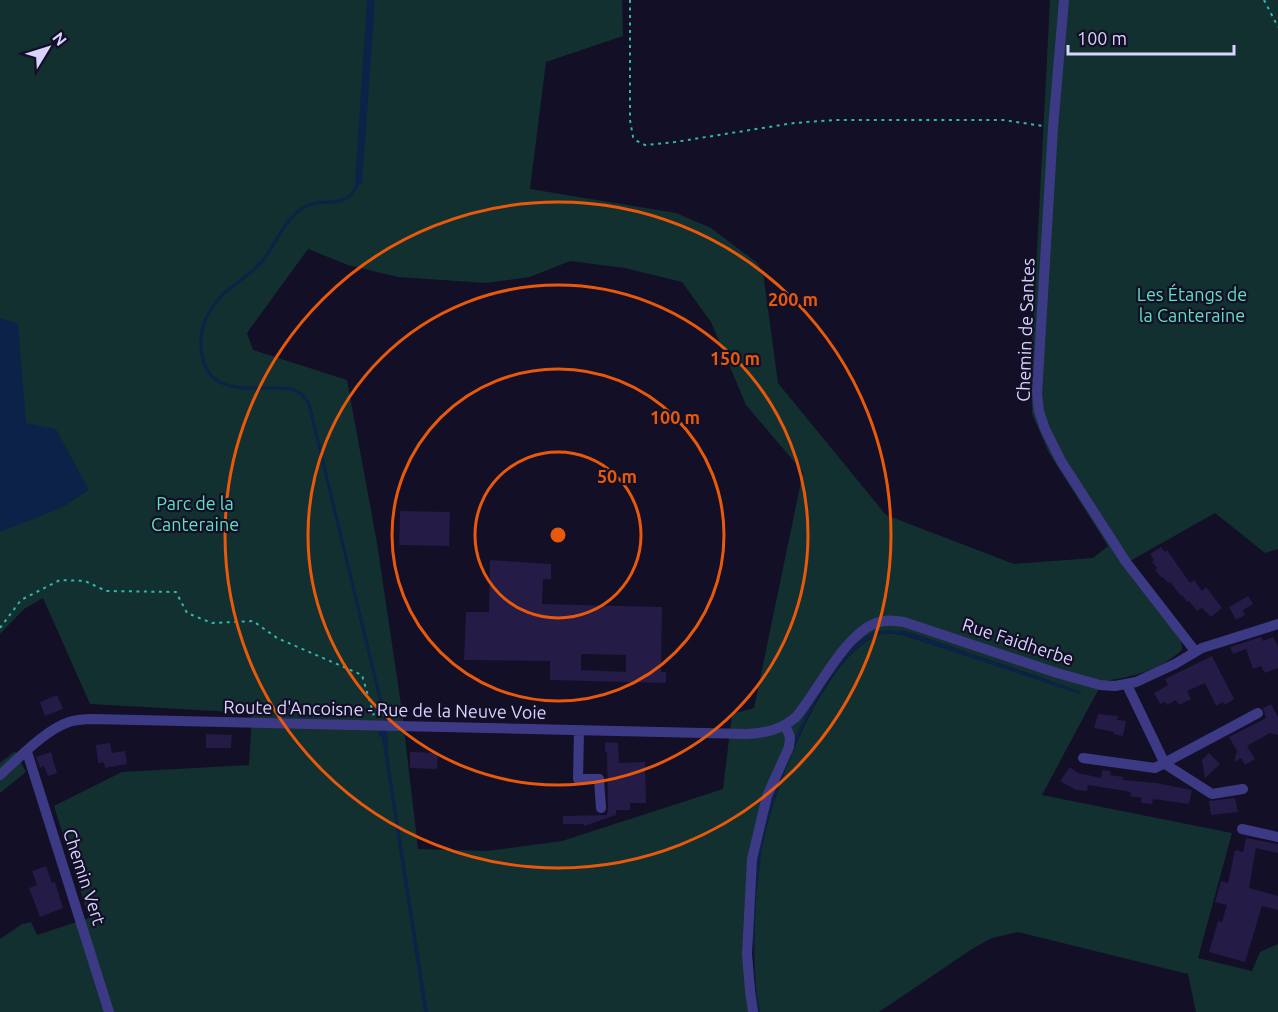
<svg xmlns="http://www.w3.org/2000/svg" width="1278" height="1012" font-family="Ubuntu,sans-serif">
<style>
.green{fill:#12302f;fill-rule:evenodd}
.water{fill:#0c2248}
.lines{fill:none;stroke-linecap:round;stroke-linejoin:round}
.stream{stroke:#0c2248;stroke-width:3}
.building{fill:#241b47;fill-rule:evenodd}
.path{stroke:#2fb8b0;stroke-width:2;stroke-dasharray:3 4.5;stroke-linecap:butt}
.minor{stroke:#3d3a85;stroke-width:10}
.ring{fill:none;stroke:#e8590c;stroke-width:3}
.labels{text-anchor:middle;stroke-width:4.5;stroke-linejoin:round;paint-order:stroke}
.park-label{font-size:18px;fill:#5fe0c0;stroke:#130f26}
.street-label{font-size:18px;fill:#d9d4ff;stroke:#130f26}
.centre{fill:#e8590c;stroke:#130f26;stroke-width:3}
.ring-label{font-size:18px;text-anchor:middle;font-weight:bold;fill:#e8590c;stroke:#130f26;stroke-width:4.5;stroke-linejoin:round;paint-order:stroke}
</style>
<rect width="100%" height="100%" fill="#130f26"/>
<path class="green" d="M0 0H622L623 36 546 62 530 189 676 213 711 228 756 262 763 272 778 383 886 515 1014 564 1093 558 1108 546 1049 453 1032 414 1031 367 1050 0H1278V549L1265 553 1215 513 1123 565 1181 639 1182 650C1158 671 1133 677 1103 681L1042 795 1232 833 1198 958 1252 971 1260 952 1278 944V1012H1196L1188 974 1018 932 992 938 972 949 879 1012H760C750 970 755 891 762 848 772 793 822 659 876 636 885 632 895 634 903 635L1081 694 1048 680 905 631H877L869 635 853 646 829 676 793 743 765 818 751 944 757 1012H0V939L22 924 31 922 37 935 89 918 54 806 122 772 249 765 252 713 90 704 43 598 24 609 0 634ZM308 249 348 265 398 277 486 283 530 277 570 261 625 268 682 282 711 322 746 405 803 472 754 708 732 714 723 789 562 841 487 851 418 849 402 711 377 543 347 380 253 350 247 333Z
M15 751 26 772 0 793V763Z"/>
<path class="water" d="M367 0H375L362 184 355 183Z
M0 318 18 323 26 423 56 429 89 490 61 508 0 532Z
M886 630 905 631 1079 691 1082 695 904 635C895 634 885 632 876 636 821 659 772 792 762 848 755 890 750 971 760 1012H757C753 960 750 908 757 856 765 795 801 712 839 664 848 653 856 642 868 635 874 632 880 631 886 630Z
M387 731 389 762 428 1012H424L382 737H379L378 732Z"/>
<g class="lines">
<path class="stream" d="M359 181C347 214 326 194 303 208 285 219 278 239 267 255 258 267 248 275 237 283 218 296 202 316 201 339 200 388 230 389 269 388 278 388 289 387 297 391 302 394 306 399 309 404L385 719"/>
</g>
<path class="building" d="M400 511 450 512 449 546 399 545Z
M1161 547 1165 552 1167 550 1190 583 1194 580 1202 591 1206 587 1222 608 1211 617 1202 608 1197 611 1189 601 1187 602 1182 595 1181 596 1170 582 1168 583 1163 577 1162 578 1155 570 1157 568 1152 562 1154 560 1150 554Z
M490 560 551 564V579H543L542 604 662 607 661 672H666V683L550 680V661L464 660 466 612H489ZM581 654 626 655V672L581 670Z
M1248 596 1253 604 1243 610 1245 615 1236 620 1229 607Z
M1261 637 1263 641 1273 637 1278 646V668L1265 673 1261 666 1253 669 1246 649 1233 654 1230 647Z
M1212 656 1234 699 1225 705 1223 702 1216 706 1205 683 1187 691 1191 699 1179 705 1176 700 1167 705 1165 702 1160 704 1154 693 1168 685 1165 679Z
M57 695 63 709 45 716 40 702Z
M1271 704 1278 717V735L1270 733 1247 746 1255 759 1245 765 1241 758 1234 762 1237 751 1229 737 1266 718 1263 708Z
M1098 714 1118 716 1117 720 1126 721 1123 736 1114 734V732L1094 728Z
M206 734 232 735 231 748H206Z
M605 742 618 743 619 763 645 762 646 803H630V810H616V815L584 826V824H563V816L607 815 608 807 607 752H605Z
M110 743 112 753 125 751 127 764 105 768 104 762 98 763 96 745Z
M51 752 57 773 48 776 44 766 40 768 36 757Z
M410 752 438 753 437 769 410 768Z
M1209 753 1220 764 1205 778 1202 760Z
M1070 767 1078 773 1101 778 1102 770 1111 771 1110 775 1123 777V780L1156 783 1192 790 1189 804 1153 799 1152 804 1141 803 1142 798 1130 796 1131 792 1088 785 1087 791 1076 790 1060 781Z
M1235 798 1238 812 1211 815 1209 801Z
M1246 838 1278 844V853L1256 848 1249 888 1278 896V910L1262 906 1245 962 1209 952 1218 921 1222 922 1227 905 1215 902 1221 881 1228 883 1235 850 1243 852Z
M46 866 52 883 55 882 63 908 40 917 29 888 37 885 32 871Z"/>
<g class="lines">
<path class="path" d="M630 0V120L633 137 637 141 645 145 675 142 794 123 835 120H1003L1043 126
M1264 0 1278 27
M0 628 21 600 60 580 85 581 106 591 176 592 187 613 212 623 253 621 277 638 362 675 374 716"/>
<path class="minor" d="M1064 0 1053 128 1037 394 1039 411 1045 429 1061 461 1126 562 1195 651
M1127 685 1165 764 1212 794 1243 789
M579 731 578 779H599L601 808
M27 752 109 1012
M1083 758 1155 768 1258 713
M0 775C19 758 45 730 69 722 76 720 85 719 93 719L747 734C765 733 781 730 796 717 817 692 845 634 876 623 885 619 895 621 904 622L1057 673 1100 685 1115 686 1136 682 1175 664 1202 648 1278 624
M1242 829 1278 837
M753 1012 750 991 747 954 752 859 767 796 789 747 790 737 785 725"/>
</g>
<g class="ring">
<circle cx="558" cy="535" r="83"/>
<circle cx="558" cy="535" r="166"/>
<circle cx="558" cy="535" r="250"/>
<circle cx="558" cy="535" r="333"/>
</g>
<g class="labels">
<g class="park-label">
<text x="1192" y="301">Les Étangs de<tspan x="1192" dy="21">la Canteraine</tspan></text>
<text x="195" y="510">Parc de la<tspan x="195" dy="21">Canteraine</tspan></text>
</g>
<g class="street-label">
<text transform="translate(1026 330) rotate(-88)" y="6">Chemin de Santes</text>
<text transform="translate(1018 642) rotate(18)" y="6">Rue Faidherbe</text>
<text transform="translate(385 710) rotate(1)" y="6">Route d'Ancoisne - Rue de la Neuve Voie</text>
<text transform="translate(84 877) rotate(72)" y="6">Chemin Vert</text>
</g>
</g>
<circle cx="558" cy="535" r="9" class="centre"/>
<g class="ring-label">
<text x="793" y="306">200 m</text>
<text x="735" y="365">150 m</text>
<text x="675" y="424">100 m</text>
<text x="617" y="483">50 m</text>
</g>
<g transform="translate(48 48) rotate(52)" stroke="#130f26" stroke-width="4.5" paint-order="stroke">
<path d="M0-4.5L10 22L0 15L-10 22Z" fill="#d9d4ff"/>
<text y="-9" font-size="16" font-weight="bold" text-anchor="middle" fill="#d9d4ff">N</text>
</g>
<path d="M1068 45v9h166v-9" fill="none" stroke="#d9d4ff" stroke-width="3"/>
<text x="1077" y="45" font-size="18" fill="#d9d4ff" stroke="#130f26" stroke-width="4.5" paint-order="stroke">100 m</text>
</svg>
